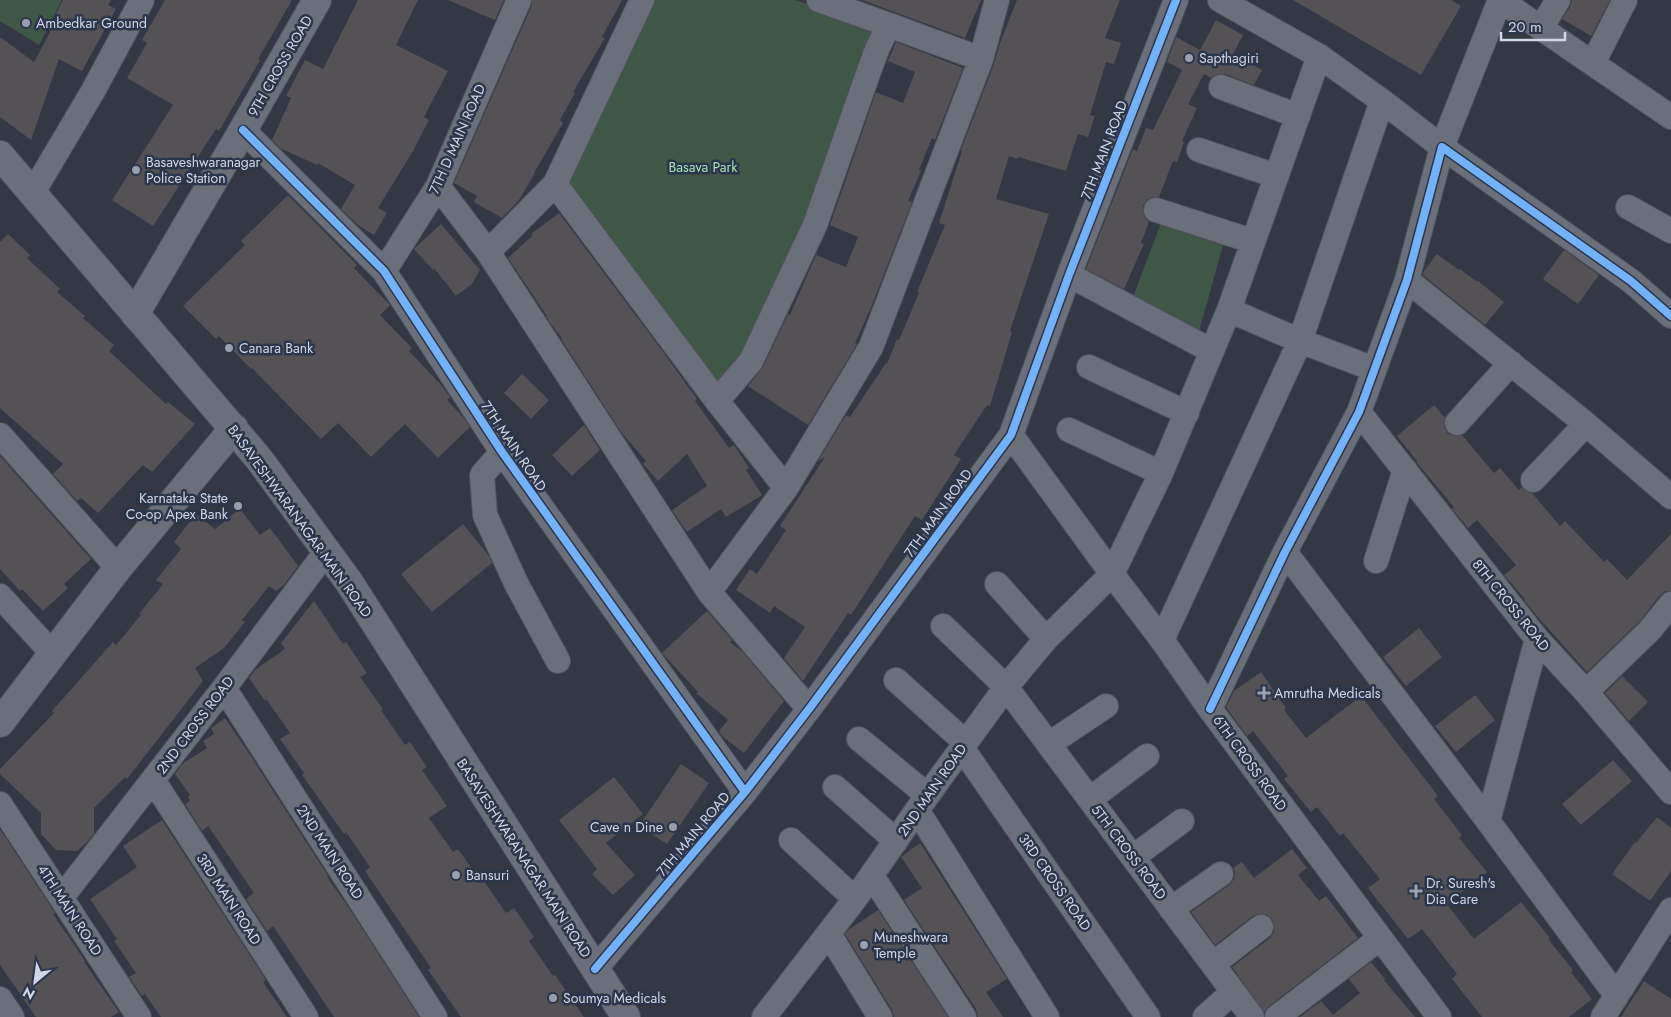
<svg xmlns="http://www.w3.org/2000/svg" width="1671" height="1017" font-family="Jost,sans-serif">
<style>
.green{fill:#3f5746}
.building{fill:#545255}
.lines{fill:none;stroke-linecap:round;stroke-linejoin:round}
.street-casing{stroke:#50545f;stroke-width:26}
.secondary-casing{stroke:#50545f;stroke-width:30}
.street{stroke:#6b6f7a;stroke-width:24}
.secondary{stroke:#6b6f7a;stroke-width:28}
.cycleway-casing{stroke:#2b354c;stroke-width:11}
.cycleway{stroke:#73b2f8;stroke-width:8}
.poi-dot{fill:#999fad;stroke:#2b354c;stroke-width:2}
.labels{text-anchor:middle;stroke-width:5;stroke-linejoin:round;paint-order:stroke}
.poi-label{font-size:14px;fill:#d0d7e5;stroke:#2b354c;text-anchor:start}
.street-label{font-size:14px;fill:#d0d7e5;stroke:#2b354c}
.park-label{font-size:14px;fill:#a4e0b0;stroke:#2b354c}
</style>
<rect width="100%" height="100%" fill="#333844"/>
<path class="green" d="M0 0H62L39 45 0 21Z
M653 0H795L878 28 804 226 746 358 719 386 568 185Z
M1163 218 1224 242 1198 335 1131 302Z"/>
<path class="building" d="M63 0H111L108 5 116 9 82 71 59 59 31 140 0 117V37L34 62 57 19 54 18Z
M165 0H292L258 59 260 60 219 131 216 129 153 226 112 200 173 105 127 78 147 43 142 40Z
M358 0H418L396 45 448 71 424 117 429 120 413 151 378 208 387 213 374 235 358 225 341 209 355 185 318 163 317 165 280 148 272 140 291 98 286 96 305 60 323 69Z
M448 0H504L495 20Z
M532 0H622L602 37 605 38 573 92 575 93 560 120 563 123 534 173H535L519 200 502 218 474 202 477 196 454 183 532 5Z
M862 0H981L965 38Z
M1017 0H1120L1105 38 1121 43 1114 64 1106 62 1090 115 1095 116 1088 137 1078 134 1066 171 1018 157 1017 159 1009 156 996 199 1049 214 1010 331 1012 332 990 406 987 405 954 455 961 459 922 520 915 516 851 615 848 613 803 681 784 658 805 627 774 606 770 613 736 590 750 569 757 574 786 530 780 526 825 457 818 461 846 415 850 417 886 363 887 364 897 339 899 340 919 293 917 292 945 225 939 223 962 151 961 150 994 64 1000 43Z
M1293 0H1451L1461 6 1421 75Z
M1572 0H1610L1591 36 1562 19 1570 7Z
M1216 20 1243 35 1233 54 1262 70 1254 85 1225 74H1218L1211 78 1204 74 1188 104 1197 108 1182 141 1184 142 1177 162 1173 161 1159 197H1153L1147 200 1143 205V213L1146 219 1149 222 1141 243 1144 244 1124 289 1086 269 1133 149 1137 151 1146 128 1153 130 1182 70 1167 62 1176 37 1200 50Z
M896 42 963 68 935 140 932 138 919 170 921 171 908 201 912 202 872 305 855 343 857 344 808 425 748 386 763 367 788 314 790 315 816 255 846 267 858 237 830 225 876 92 903 103 915 72 888 61Z
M288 195 357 265 354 268 387 302 390 305 380 315 412 348 409 351 442 386 450 397 447 400 463 417 470 427 438 458 405 424 371 457 338 423 321 439 252 368 251 369 219 336 216 339 183 306 245 245 241 241Z
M559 213 661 349 697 399 695 401 729 448 734 445 749 468 746 470 762 495 726 517 721 509 687 532 672 510 707 486 687 454 658 481 643 464 646 461 621 432 561 339 562 338 557 332 546 317 547 316 508 258 533 235 531 234Z
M441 224 480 270 472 284 456 296 434 268 433 270 414 249Z
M8 234 30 255 27 258 60 289 57 292 85 316 83 318 114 345 109 351 166 404 168 402 195 424 152 472 143 465 98 513 81 498 77 501 53 474 63 464 0 408V242Z
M1564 250 1599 275 1578 304 1543 279Z
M1437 254 1459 270 1460 269 1477 282 1478 281 1504 302 1485 325 1423 275 1424 271Z
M522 374 549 400 531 419 504 393Z
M1434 405 1445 418 1444 427 1448 434 1455 436 1462 435 1494 473 1500 468 1519 490 1522 487 1524 490 1532 493 1560 526 1565 521 1604 562 1607 559 1627 580 1671 534V591H1666L1660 595 1640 621 1587 672 1537 616 1524 600 1525 599 1504 575 1516 565 1477 520 1468 528 1452 509 1454 507 1417 463V461L1397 436Z
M584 425 600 450 572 476 552 455Z
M0 456 91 559 64 584 68 588 43 611 22 589 20 591 0 569Z
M240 509 260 535 270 528 298 566 284 585 276 591 269 586 242 620 245 622 224 648 195 668 203 681 127 779 125 777 94 808V834L87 842 77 851 56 850 41 834V813L0 774V769L54 713 52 711 113 642 116 645 141 615 139 614 163 584 156 580 181 549 174 542 196 514 215 529Z
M463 524 489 556 492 563 432 612 401 574Z
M314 601 343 644 346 642 367 673 360 677 383 709 381 710 405 745 410 742 427 767 422 770 447 806 429 818 453 852 458 849 482 883 484 881 506 913 514 908 534 937 529 941 553 976 555 975 584 1017H461L428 970 431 968 365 871 370 867 346 832 344 834 302 775 304 773 280 739 290 733 267 700 265 701 249 678 255 670 285 649 281 643Z
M707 611 732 640 730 642 743 652 784 701 744 753 722 736 719 731 728 720 696 693 698 692 662 653Z
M1419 628 1442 657 1406 686 1383 657Z
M1261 672 1286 708 1284 710 1306 738 1361 696 1438 796 1434 799 1462 835 1459 838 1487 872 1447 904 1449 907 1474 939 1521 902 1550 938 1548 939 1573 970 1571 972 1592 999 1569 1017H1482L1452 979 1457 974 1422 929 1408 939 1368 888 1380 879 1343 833 1340 836 1317 807 1311 812 1284 779 1288 776 1253 731 1247 736 1226 707 1234 691Z
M1622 676 1648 702 1629 721 1605 693Z
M1475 695 1495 720 1456 752 1435 726Z
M225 718 250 755 328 876 327 877 349 908 419 1017H334L273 926 267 931 246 899 254 893 208 826 202 831 185 804 190 801 188 797 190 795 175 774 182 764 207 748 203 741 214 734 211 728Z
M1613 760 1632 781 1581 825 1562 804Z
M681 764 709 783 667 844 639 826Z
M614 777 643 814 606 843 635 875 613 895 592 874 597 869 559 820Z
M1657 817 1671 828V871L1650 901 1612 874 1635 842 1636 843Z
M162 820 266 980 263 982 287 1017H161L145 994 142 996 129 977 136 973 114 941 117 939 90 899 137 867 123 846Z
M0 829 55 913 53 914 85 961 84 962 119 1012 111 1017H36L0 965Z
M920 843 1007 979 986 992 1003 1017H978L976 1009 904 900 922 888 901 857Z
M1292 849 1307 868 1298 875 1319 901 1326 896 1358 938 1269 1006 1264 1012 1232 967 1270 938 1274 932V925L1272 919 1266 914H1259L1253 916 1215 945 1191 912 1229 885 1234 879 1235 873 1233 868 1242 862 1254 878Z
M878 910 948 1017H894L892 1010 845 934 848 930Z
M1371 962 1385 979 1384 980 1415 1017H1300L1321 1001 1333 1015 1360 993 1349 979Z
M1644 981 1671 999V1017H1621Z"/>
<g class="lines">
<defs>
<path id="street" d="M1220 0 1319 56 1382 101 1442 147 1500 0
M1500 0 1671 117
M889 25 981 59
M1541 28 1558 0
M1593 63 1625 0
M1221 87 1298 116
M243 130 384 271 502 452 745 792
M1199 150 1276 176
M555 184 642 0
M438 186 488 252 709 592 809 709
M32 194 93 91 142 0
M1628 207 1671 231
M1156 210 1252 241
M488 252 555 184 717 401 786 488
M384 271 438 186 519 0
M1069 275 1212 351
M1407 280 1586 424 1671 497
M1229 310 1300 341 1374 369
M1089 367 1187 413
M717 401 751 361 815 225 869 71 878 47 889 25 819 0
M1359 412 1537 639 1586 692 1671 792
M1457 423 1511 363
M1069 430 1161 473
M0 435 118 568
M1011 435 1112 574 1162 640 1210 709 1439 1017
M502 452 482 475 485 515 516 583 558 661
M1533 480 1586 424
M1285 552 1488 821 1616 995
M1376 561 1405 470
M997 584 1046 639
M709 592 786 488 871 347 981 59 997 0
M0 596 52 653
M943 626 1006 687 1252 1017
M1162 640 1300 341 1382 101
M896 680 965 742
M224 688 435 1017
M1586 692 1650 630 1671 604
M1210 709 1285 552 1359 412 1407 280 1442 147 1631 281 1671 316
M859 739 927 795
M1049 744 1106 706
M962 748 1148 1017
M153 780 306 1017
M835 787 896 841
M1090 799 1147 756
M0 804 139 1017
M917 810 1047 1017
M1488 821 1537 639
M791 840 855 899
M1133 857 1182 821
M872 876 964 1017
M62 897 224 688 326 552
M1171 909 1221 874
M829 934 880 1017
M1213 964 1261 927
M595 969 745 792 809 709 1011 435 1069 275 1176 0
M0 999 12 1017
M764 1017 855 899 917 810 1006 687 1046 639 1112 574 1161 473 1229 310 1319 56
M1205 1017 1233 992
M1277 1017 1379 939
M1603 1017 1671 910"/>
<path id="secondary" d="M0 155 259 459 349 582 626 1017
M135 314 243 130 317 0
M0 723 118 568 234 428"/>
</defs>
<use href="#street" class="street-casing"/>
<use href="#secondary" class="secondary-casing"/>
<use href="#street" class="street"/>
<use href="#secondary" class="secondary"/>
<defs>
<path id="cycleway" d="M243 130 384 271 502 452 745 792
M1210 709 1285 552 1359 412 1407 280 1442 147 1631 281 1671 316
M595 969 745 792 809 709 1011 435 1069 275 1176 0"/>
</defs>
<use href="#cycleway" class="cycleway-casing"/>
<use href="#cycleway" class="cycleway"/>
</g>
<g class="poi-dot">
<circle cx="26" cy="23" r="5"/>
<circle cx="1189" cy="58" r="5"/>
<circle cx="136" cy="170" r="5"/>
<circle cx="229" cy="348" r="5"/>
<circle cx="238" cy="506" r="5"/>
<path d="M1261.5 685.5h5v5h5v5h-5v5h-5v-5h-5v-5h5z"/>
<circle cx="673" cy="827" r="5"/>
<circle cx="456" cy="875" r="5"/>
<path d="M1413.5 883.5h5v5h5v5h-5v5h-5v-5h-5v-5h5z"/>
<circle cx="864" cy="945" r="5"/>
<circle cx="553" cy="998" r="5"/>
</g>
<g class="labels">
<g class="poi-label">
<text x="36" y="28">Ambedkar Ground</text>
<text x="1199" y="63">Sapthagiri</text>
<text x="146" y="167">Basaveshwaranagar<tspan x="146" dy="16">Police Station</tspan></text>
<text x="239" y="353">Canara Bank</text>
<text x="228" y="503" text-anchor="end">Karnataka State<tspan x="228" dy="16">Co-op Apex Bank</tspan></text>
<text x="1274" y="698">Amrutha Medicals</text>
<text x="663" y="832" text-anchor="end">Cave n Dine</text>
<text x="466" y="880">Bansuri</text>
<text x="1426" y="888">Dr. Suresh's<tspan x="1426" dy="16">Dia Care</tspan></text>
<text x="874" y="942">Muneshwara<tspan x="874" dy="16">Temple</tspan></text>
<text x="563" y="1003">Soumya Medicals</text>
</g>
<g class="street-label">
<text transform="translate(280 66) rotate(-60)" y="5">9TH CROSS ROAD</text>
<text transform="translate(457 139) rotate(-66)" y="5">7TH D MAIN ROAD</text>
<text transform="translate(1104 150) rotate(-69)" y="5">7TH MAIN ROAD</text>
<text transform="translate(514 446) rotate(56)" y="5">7TH MAIN ROAD</text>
<text transform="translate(938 513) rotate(-54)" y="5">7TH MAIN ROAD</text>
<text transform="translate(300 521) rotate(54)" y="5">BASAVESHWARANAGAR MAIN ROAD</text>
<text transform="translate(1511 605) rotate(51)" y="5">8TH CROSS ROAD</text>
<text transform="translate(195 725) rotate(-53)" y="5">2ND CROSS ROAD</text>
<text transform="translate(1250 763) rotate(54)" y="5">6TH CROSS ROAD</text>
<text transform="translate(932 790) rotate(-55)" y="5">2ND MAIN ROAD</text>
<text transform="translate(693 834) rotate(-50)" y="5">7TH MAIN ROAD</text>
<text transform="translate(330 852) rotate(57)" y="5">2ND MAIN ROAD</text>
<text transform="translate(1129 852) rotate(53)" y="5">5TH CROSS ROAD</text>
<text transform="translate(524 858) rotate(57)" y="5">BASAVESHWARANAGAR MAIN ROAD</text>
<text transform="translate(1055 882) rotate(55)" y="5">3RD CROSS ROAD</text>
<text transform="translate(229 899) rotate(57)" y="5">3RD MAIN ROAD</text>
<text transform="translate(70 910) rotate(57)" y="5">4TH MAIN ROAD</text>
</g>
<g class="park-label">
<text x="703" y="172">Basava Park</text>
</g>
</g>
<g transform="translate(35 982) rotate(209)" stroke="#2b354c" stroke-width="4" paint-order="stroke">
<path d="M0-4L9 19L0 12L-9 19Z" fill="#d0d7e5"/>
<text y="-8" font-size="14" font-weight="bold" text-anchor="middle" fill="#d0d7e5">N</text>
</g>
<path d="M1501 32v8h64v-8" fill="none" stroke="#d0d7e5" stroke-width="2.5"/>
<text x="1508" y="32" font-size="15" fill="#d0d7e5" stroke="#2b354c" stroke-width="4" paint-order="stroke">20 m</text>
</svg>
